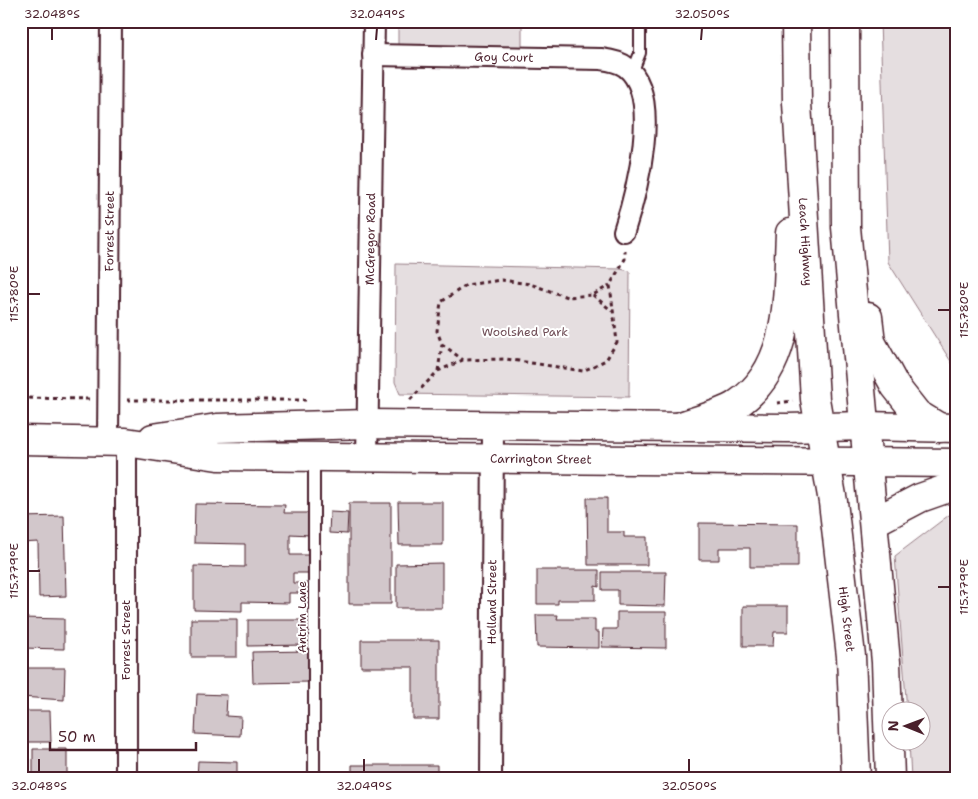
<svg xmlns="http://www.w3.org/2000/svg" width="978" height="799" font-family="'Shantell Sans',sans-serif">
<style>
.green{fill:#e5dee0;stroke:#987e86}
.building{fill:#d2c7cb;stroke:#4a1f2b}
.lines{fill:none;stroke-linecap:round;stroke-linejoin:round}
.lane-casing{stroke:#4a1f2b;stroke-width:14}
.street-casing{stroke:#4a1f2b;stroke-width:24}
.secondary-casing{stroke:#4a1f2b;stroke-width:31}
.highway-casing{stroke:#4a1f2b;stroke-width:31}
.path{stroke:#4a1f2b;stroke-width:3;stroke-dasharray:4 4;stroke-linecap:butt}
.lane{stroke:#fff;stroke-width:10}
.street{stroke:#fff;stroke-width:20}
.secondary{stroke:#fff;stroke-width:28}
.highway{stroke:#fff;stroke-width:28}
.ticks{fill:none;stroke:#4a1f2b;stroke-width:2}
.labels{text-anchor:middle;stroke-width:4;stroke-linejoin:round;paint-order:stroke}
.street-label{font-size:12px;fill:#4a1f2b;stroke:#fff}
.park-label{font-size:12px;fill:#714f58;stroke:#fff}
.neatline{fill:none;stroke:#4a1f2b;stroke-width:2}
.ticks-label{font-size:12px;text-anchor:middle;fill:#4a1f2b}
</style>
<rect width="100%" height="100%" fill="#fff"/>
<filter id="ink" filterUnits="userSpaceOnUse"><feTurbulence type="fractalNoise" baseFrequency=".02" numOctaves="2"/><feDisplacementMap in="SourceGraphic" scale="10" xChannelSelector="R" yChannelSelector="G"/><feConvolveMatrix kernelMatrix="1 2 1 2 8 2 1 2 1" color-interpolation-filters="sRGB"/></filter>
<g filter="url(#ink)">
<path class="green" d="M398 21H522V50L398 47Z
M880 21H957V371L888 262Z
M396 264 620 269 630 271 629 397 400 394 395 382Z
M957 509V778H911L909 742H920V712L907 711 895 556Z"/>
<path class="building" d="M587 498H607V532H624V537H647V565H588Z
M398 502H443V545H399Z
M349 503H391V604H349Z
M195 504 285 505 284 513H311L310 535 290 534V555H309V573H293V583H309V593H289V603L242 602V611L194 610V566L245 567V544L194 543Z
M330 512 348 513 347 534 329 533Z
M64 516 66 596 39 597 38 542 21 543V517Z
M699 523 798 524V567H750V548H719V560H699Z
M442 563V608H396V564Z
M537 570H599V587L595 586V600H558V604H537Z
M602 572H666L665 606 618 605V590H602Z
M743 606H788V632H774L773 646H743Z
M617 612H666V648L602 647 603 629H617Z
M536 615H558L557 619H595V632H599V648L537 647Z
M21 618 64 619V649L21 648Z
M191 619H237V657H191Z
M248 620H305V645L248 646Z
M361 640H439V719H413V667H361Z
M308 651 309 682 253 683 252 652Z
M22 668H65L64 700 21 697Z
M197 694 227 695 226 716 241 717 240 736 195 734Z
M21 711H50L51 742H21Z
M33 749H67V778H33Z
M198 761 237 762V776L287 778H197Z
M352 765H437V778H352Z"/>
<g class="lines">
<defs>
<path id="lane" d="M632 73 640 53V21
M314 459V778"/>
<g id="street">
<path id="s1" d="M373 55 601 59C609 60 620 62 626 67 663 96 636 194 624 231"/>
<path id="s2" d="M108 441 111 21"/>
<path id="s3" d="M367 458 374 21"/>
<path d="M126 778V442"/>
<path id="s4" d="M491 778 493 425"/>
</g>
<g id="secondary">
<path d="M153 438 217 428 368 424 788 428 864 426 957 428"/>
<path id="s5" d="M21 440 126 442 218 456 957 463"/>
</g>
<g id="highway">
<path id="s6" d="M796 21 797 103 815 399 833 502 851 656 856 778"/>
<path d="M845 21 846 227 886 662 890 778"/>
<path d="M868 317 871 342 895 386 917 414 940 428"/>
<path d="M678 427C696 420 720 415 736 405 793 367 787 293 790 233"/>
<path d="M874 522 920 498 957 485"/>
</g>
</defs>
<use href="#lane" class="lane-casing"/>
<use href="#street" class="street-casing"/>
<use href="#secondary" class="secondary-casing"/>
<use href="#highway" class="highway-casing"/>
<path class="path" d="M593 295 612 311
M442 344 463 360
M438 371 442 344 437 331 441 302 466 285 501 280 530 284 567 297 593 295 610 285
M21 398 91 399
M127 400H306
M410 400 438 371 463 360 506 359 583 371 606 360 617 342 610 285 625 259V250
M777 403 793 401"/>
<use href="#lane" class="lane"/>
<use href="#street" class="street"/>
<use href="#secondary" class="secondary"/>
<use href="#highway" class="highway"/>
</g>
</g>
<path class="ticks" d="M52 40V28M376 40 377 28M701 40 702 28M28 294H40M938 310H950M28 571H40M938 587H950M39 772V759M364 772V759M689 772V759"/>
<g class="labels">
<g class="street-label">
<text dy="4" stroke="none"><textPath href="#s1" startOffset="131">Goy Court</textPath></text>
<text dy="4" stroke="none"><textPath href="#s2" startOffset="210">Forrest Street</textPath></text>
<text dy="4" stroke="none"><textPath href="#s3" startOffset="219">McGregor Road</textPath></text>
<text dy="4" stroke="none"><textPath href="#s6" startOffset="221">Leach Highway</textPath></text>
<text dy="4" stroke="none"><textPath href="#s5" startOffset="521">Carrington Street</textPath></text>
<text dy="4" stroke="none"><textPath href="#s4" startOffset="176">Holland Street</textPath></text>
<text transform="translate(302 617) rotate(-90)" y="4">Antrim Lane</text>
<text dy="4" stroke="none"><textPath href="#s6" startOffset="601">High Street</textPath></text>
<text transform="translate(126 640) rotate(-90)" y="4">Forrest Street</text>
</g>
<g class="park-label">
<text x="525" y="336">Woolshed Park</text>
</g>
</g>
<rect width="978" height="799" fill="none" stroke="#fff" stroke-width="55"/>
<g transform="translate(906 726) rotate(271)"><circle r="24" fill="#ffffff" stroke="#b7a5aa"/>
<path d="M0-4L9 19L0 12L-9 19Z" fill="#4a1f2b"/>
<text y="-8" font-size="14" font-weight="bold" text-anchor="middle" fill="#4a1f2b">N</text>
</g>
<path d="M50 742v8h146v-8" fill="none" stroke="#4a1f2b" stroke-width="2.5"/>
<text x="58" y="742" font-size="15" fill="#4a1f2b" stroke="#ffffff" stroke-width="4" paint-order="stroke">50 m</text>
<rect x="28" y="28" width="922" height="744" class="neatline"/>
<g class="ticks-label">
<text x="52" y="18">32.048°S</text>
<text x="377" y="18">32.049°S</text>
<text x="702" y="18">32.050°S</text>
<text transform="translate(14 294) rotate(-90)" y="4">115.780°E</text>
<text transform="translate(964 310) rotate(-90)" y="4">115.780°E</text>
<text transform="translate(14 571) rotate(-90)" y="4">115.779°E</text>
<text transform="translate(964 587) rotate(-90)" y="4">115.779°E</text>
<text x="39" y="790">32.048°S</text>
<text x="364" y="790">32.049°S</text>
<text x="689" y="790">32.050°S</text>
</g>
</svg>
